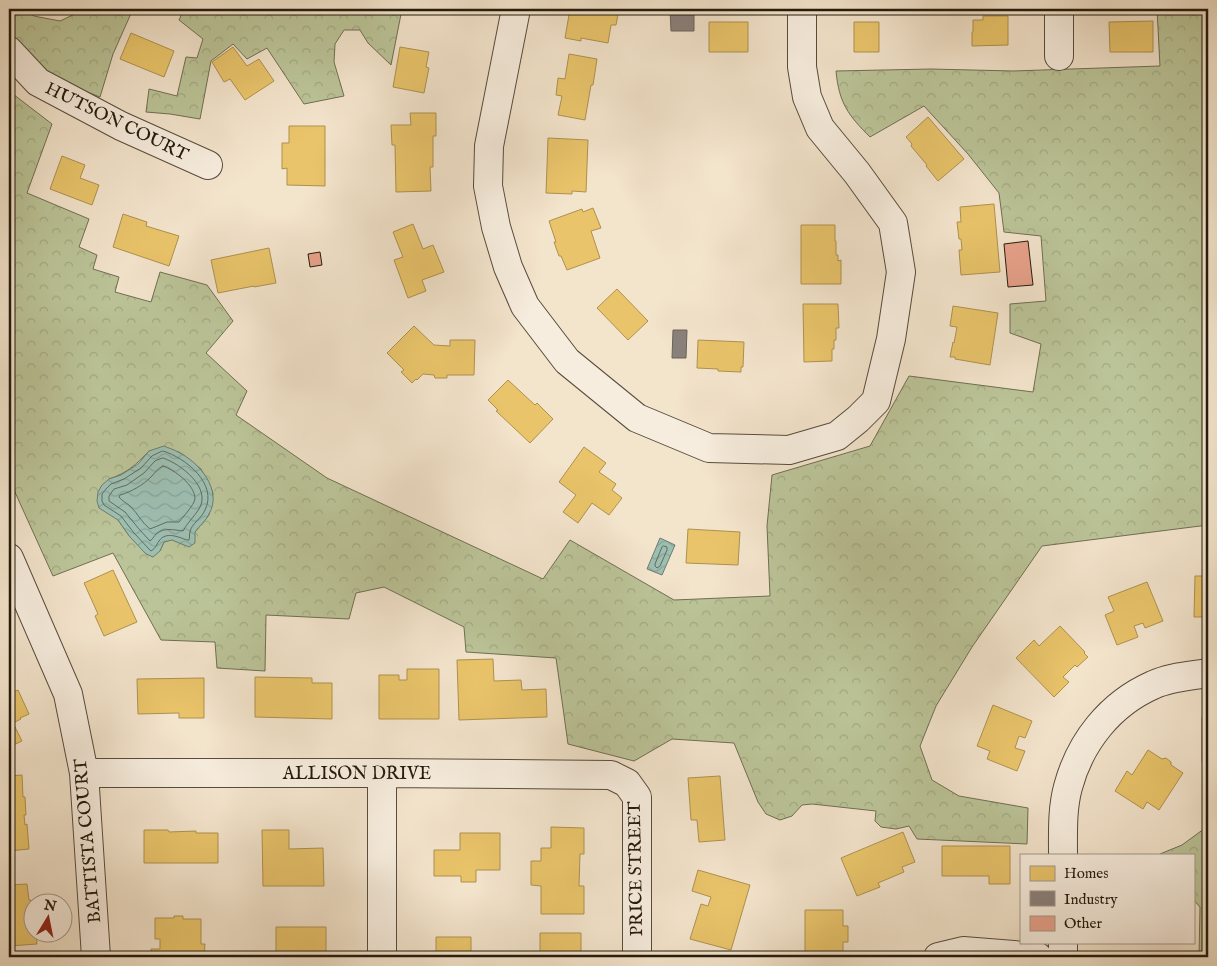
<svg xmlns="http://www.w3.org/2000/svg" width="1217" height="966" font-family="'IM FELL English',serif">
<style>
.forest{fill:url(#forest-crowns);stroke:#6f6f52;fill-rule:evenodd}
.water{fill:url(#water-waves);stroke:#6c7d70}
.homes{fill:#e9c46a;stroke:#ae914e}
.industry{fill:#8a817c;stroke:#6b625b}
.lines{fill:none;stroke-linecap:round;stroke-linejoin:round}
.shore{stroke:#606c60;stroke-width:1}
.building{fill:#e8a28b;stroke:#231a0d}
.minor-casing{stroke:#574c3d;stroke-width:30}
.minor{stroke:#f7edde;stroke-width:28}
.labels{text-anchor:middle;stroke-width:5;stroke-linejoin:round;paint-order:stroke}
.street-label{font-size:18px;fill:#231a0d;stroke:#f7edde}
</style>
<defs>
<pattern id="forest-crowns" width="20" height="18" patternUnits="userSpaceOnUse" patternTransform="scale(1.25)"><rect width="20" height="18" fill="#bbc498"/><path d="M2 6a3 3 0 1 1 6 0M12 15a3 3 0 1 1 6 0" fill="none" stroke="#a0a882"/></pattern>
<pattern id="water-waves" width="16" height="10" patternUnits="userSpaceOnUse" patternTransform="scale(1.25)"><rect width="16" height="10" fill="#9dbfb2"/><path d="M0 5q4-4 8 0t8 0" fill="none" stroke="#87a498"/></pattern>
</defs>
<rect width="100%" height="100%" fill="#f3e4cc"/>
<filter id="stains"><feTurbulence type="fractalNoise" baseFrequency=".004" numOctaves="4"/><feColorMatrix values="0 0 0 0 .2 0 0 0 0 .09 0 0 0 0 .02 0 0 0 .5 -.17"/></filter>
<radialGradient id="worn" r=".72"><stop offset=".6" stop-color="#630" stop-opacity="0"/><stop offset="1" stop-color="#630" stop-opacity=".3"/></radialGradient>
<path class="forest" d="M9 9H25L34 16 60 21 79 12 80 9H133L113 54 100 97 79 89 47 71 9 37Z
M184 9H402L391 65 368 43 360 30H344L335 44 334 62 344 96 304 104 267 48 247 59 233 44 211 61 200 119 170 114 146 112 149 89 177 96 186 57 197 58 203 39 179 20Z
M1157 9H1208V525L1042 546 972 647 936 706 920 746 932 780 959 796 1028 808 1027 844 917 839 909 826 896 829 881 827 875 821 876 811 812 804 802 805 792 816 780 820 766 814 758 802 734 743 672 739 634 761 568 744 556 658 466 652 464 627 384 587 356 593 349 619 266 615 265 671 217 668 215 642 161 640 113 553 53 576 9 479V91L52 124 27 193 89 219 79 247 97 255 93 269 119 277 115 292 151 302 160 272 207 285 233 321 206 353 247 391 236 415 327 478 543 579 570 540 674 600 770 596 767 526 772 475 870 446 909 376 1033 392 1041 344 1010 333V304L1046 301 1041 236 1004 232 999 193 968 154 924 106 870 137C848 115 839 103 836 71L931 69 1013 71 1160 66ZM149 451 179 452 201 469 213 493 209 515 195 532 164 542 160 551 137 544 130 537 118 520 109 479C127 473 136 465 149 451Z
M1208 826V957H1199L1200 907 1193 899V855H1160V854L1182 845Z"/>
<path class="water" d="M164 446C168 448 173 449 178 452 199 462 223 490 209 514 206 521 199 526 195 532V543L189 547 172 540 164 542 160 551 153 557 146 554 130 537 118 520 99 508 97 501 98 492 102 485 109 479 121 475 138 464 149 451Z
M660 538 675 545 662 575 647 569Z"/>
<path class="homes" d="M570 9 580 11 581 9H619L616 25H611L608 43 581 38V41L565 38Z
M983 16H1008V45L972 46V32H973V20H983Z
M1153 21V52H1110L1109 22Z
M709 22H748V52H709Z
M854 22H879V52H854Z
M131 33 174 51 164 77 120 59Z
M233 47 247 66 259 59 274 81 245 100 230 79 224 82 212 62Z
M400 47 429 52 426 67 429 68 424 93 393 87Z
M569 54 597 59 593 85H591L585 120 558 115 562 96 556 95 558 78 565 79Z
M410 113H436V136H433V167H430L431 191 396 192 395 145H392L391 125H411Z
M928 117 964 159 938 181 926 166 927 165 911 146 912 144 906 137Z
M289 126H325V186L287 185V168L282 169V143H289Z
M548 138 588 140 586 192 572 191V194L546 193Z
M62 156 85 165 80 178 99 185 92 205 50 189Z
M994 204 1000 272 961 275 959 250H962L961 239H959L957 222H961L960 207Z
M593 208 601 228 591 231 600 258 567 270 561 256H559L554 242H556L549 221 582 209 583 212Z
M123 214 147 222 146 226 179 236 169 266 113 247Z
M413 224 423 249 433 245 444 272 422 280 426 291 408 298 394 260 403 257 393 232Z
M801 225H835V241H836V255H838V261L841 260V284H801Z
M269 248 276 283 254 287V286L218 293 211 260Z
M617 289 648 321 628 340 597 308Z
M803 304H838L839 328H836V340H834V349H832V361L804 362Z
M953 306 998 313 990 365 955 359V357H950L953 342 954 343 957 327 950 326Z
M414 326 434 345 450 346V340H475L474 375H447V378H435L434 375 423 374 417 380 416 379 412 383 401 372 404 370 387 353Z
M698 340 744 342 743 367H741V372L718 371V369L697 368Z
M508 380 535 405 537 403 553 419 530 443 496 411 498 410 488 400Z
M584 447 606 463 599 472 616 484 612 490 622 498 609 515 592 503 578 523 563 512 576 495 559 482Z
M688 529 740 532 738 565 686 563Z
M113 570 137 622 104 636 95 616 98 614 84 583Z
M1195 576H1208V617H1194Z
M1147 582 1163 621 1145 628 1143 623 1134 626 1138 637 1117 645 1105 615 1114 611 1108 597Z
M1060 626 1085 652 1084 653 1088 657 1077 667 1075 665 1063 677 1069 682 1054 697 1016 658 1034 640 1039 646Z
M493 659 494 681 521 680 522 690 546 689 547 717 459 720 457 660Z
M407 669H439V719H379V675H399V680H407Z
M255 677 312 678V683H332V719L255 717Z
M204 678V718H179V713L138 714 137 679Z
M18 690 29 714 20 718 21 719 13 723 22 741 9 747V694Z
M993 705 1032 721 1025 738 1019 736 1015 748 1025 751 1017 771 987 759 990 751 977 746Z
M1202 717H1208V762H1202Z
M1148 750 1162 759 1166 758 1171 762V765L1183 773 1159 810 1147 802 1143 809 1115 791 1127 771 1132 775Z
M22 775 23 797H25L26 815H24L25 825 27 824 29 849 9 851V776Z
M720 776 725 840 699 842 697 820H691L688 778Z
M551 827 584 828V854H580L579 886H584V914H541V886L531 885V861H541V848H551Z
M144 830H168L169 832 196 831V833H218V863H144Z
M262 830H289V849L323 848 324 886H263Z
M903 832 915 862 902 867 904 872 878 883 880 887 857 896 841 858Z
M460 833H500V870H476V882H461V876H434V850H460Z
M942 846H1010V884H989V876H942Z
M698 870 750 885 731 950 690 939 701 904 708 906 711 897 692 891Z
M27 884 29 900H31L32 934H36L37 944 9 946V885Z
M805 910H843V926H848V942H843V952H846V957H805Z
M174 916H183V919H201V944H205L204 957H151V949H160V939H155V918H174Z
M276 927H326V957H276Z
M540 933H581V957H540Z
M436 937H471V957H436Z"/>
<path class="industry" d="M905 9H927V10L905 11Z
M670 10H694V31H671Z
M673 330H687L686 358H672Z"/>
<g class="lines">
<path class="shore" d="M163 451C186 458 218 484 205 510 202 518 191 524 190 532 189 535 190 537 189 540H187C178 537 166 531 159 541 156 545 156 548 151 551L149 549 134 533 121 516 104 505 102 501V494L106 489 111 484 124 479 141 468 152 456Z
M163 458C181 464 212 488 199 509 194 517 187 523 183 531 174 530 164 527 156 534 154 536 153 539 150 541L139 529 125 512 109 501V496L114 489 127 485 144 473 155 461Z
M163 466C175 470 195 485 195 499 194 505 183 517 179 522H167L150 529C142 523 138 514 131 507 127 503 122 501 119 497L120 495C131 492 143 485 151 477 155 473 158 468 163 466Z
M664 546 667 547V550L660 566 657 568 655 566V564L662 547Z"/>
</g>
<path class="building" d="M1028 241 1033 285 1008 287 1004 244Z
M320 252 322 265 310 267 308 254Z"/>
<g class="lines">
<defs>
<path id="minor" d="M516 9 489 146 488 186 496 227 508 267 525 306 567 361 637 418 709 448 789 450 837 436 858 419 876 401 891 339 901 272 893 223 857 173 820 128 807 97 802 67V9
M1059 9V56
M9 51 38 82 121 126 208 165
M9 558 68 694 84 773 96 957
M84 773H382L611 775 627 783 637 797V957
M1063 855C1063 832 1062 809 1068 787 1080 742 1110 704 1153 685 1170 677 1190 676 1208 673
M382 957V773
M938 957 963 951 1038 957
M1063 957V942"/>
</defs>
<use href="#minor" class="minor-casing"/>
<use href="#minor" class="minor"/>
</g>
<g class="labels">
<g class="street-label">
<text transform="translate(117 121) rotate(26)" y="6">HUTSON COURT</text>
<text x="357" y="779">ALLISON DRIVE</text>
<text transform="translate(87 841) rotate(-95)" y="6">BATTISTA COURT</text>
<text transform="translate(635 869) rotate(-91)" y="6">PRICE STREET</text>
</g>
</g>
<rect width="1217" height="966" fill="none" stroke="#f3e4cc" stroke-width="30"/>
<rect x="10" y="10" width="1197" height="946" fill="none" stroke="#231a0d" stroke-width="2.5"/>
<rect x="15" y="15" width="1187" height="936" fill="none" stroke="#231a0d"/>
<rect x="1020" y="854" width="175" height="90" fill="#f7edde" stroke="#a2998a"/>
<rect x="1030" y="866" width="25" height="15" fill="#e9c46a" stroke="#a2998a"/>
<text x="1064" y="878" font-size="15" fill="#231a0d">Homes</text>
<rect x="1030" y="891" width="25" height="15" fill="#8a817c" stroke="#a2998a"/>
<text x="1064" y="904" font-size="15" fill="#231a0d">Industry</text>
<rect x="1030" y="916" width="25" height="15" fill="#e8a28b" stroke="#a2998a"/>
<text x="1064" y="928" font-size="15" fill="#231a0d">Other</text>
<g transform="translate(48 918) rotate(10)"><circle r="24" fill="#f7edde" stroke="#a2998a"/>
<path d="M0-4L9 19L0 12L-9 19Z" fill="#8f2418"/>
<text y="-8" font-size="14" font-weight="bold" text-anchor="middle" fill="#231a0d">N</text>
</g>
<rect width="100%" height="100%" filter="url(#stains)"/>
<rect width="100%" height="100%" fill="url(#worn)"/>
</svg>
